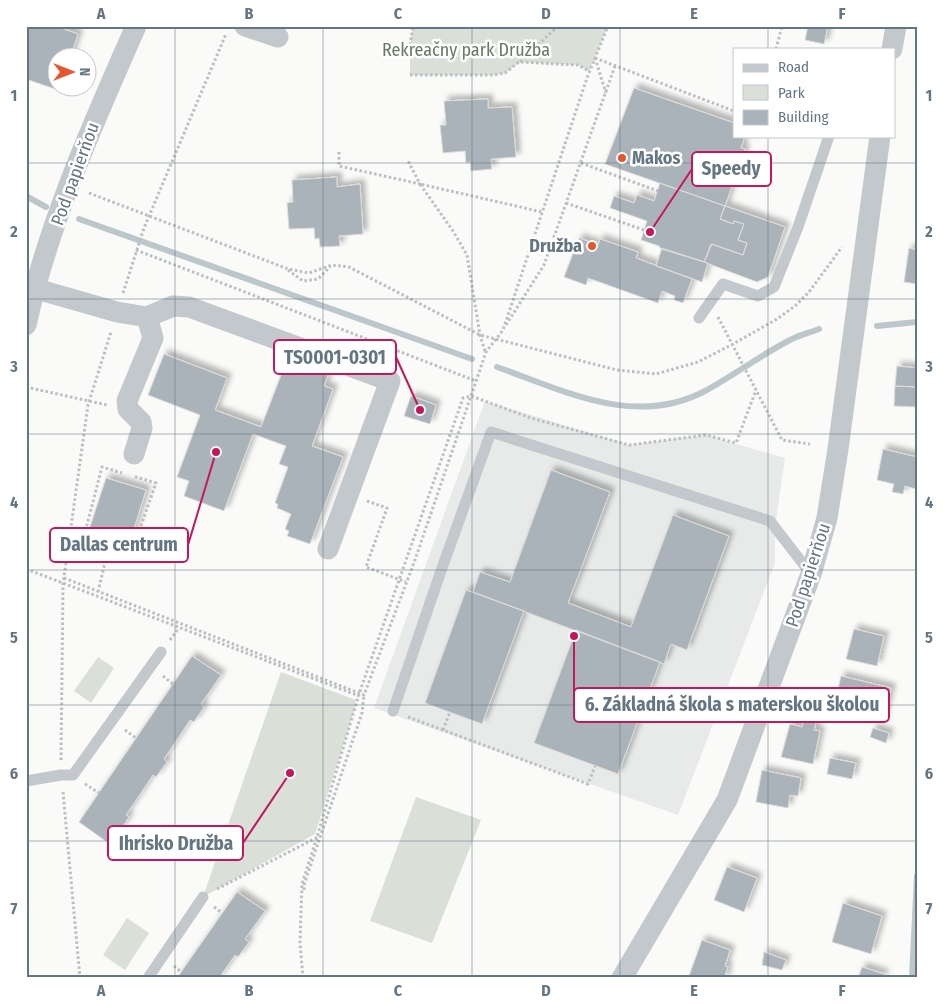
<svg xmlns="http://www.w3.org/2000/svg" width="943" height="1004" font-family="'Fira Sans Condensed',sans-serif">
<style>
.built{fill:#e8e9e9}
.green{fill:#dadfd7}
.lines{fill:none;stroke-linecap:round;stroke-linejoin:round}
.stream{stroke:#bbc7cb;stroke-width:6}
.building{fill:#aab3b9;stroke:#dcdcda;filter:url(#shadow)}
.path{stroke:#bbbfc2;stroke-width:3;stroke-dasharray:2.5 2.5;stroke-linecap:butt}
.service{stroke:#c3c8cc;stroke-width:11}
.minor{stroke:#c3c8cc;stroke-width:21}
.grid{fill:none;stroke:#657683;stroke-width:1;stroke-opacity:0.55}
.poi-dot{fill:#e4572e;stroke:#fff;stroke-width:2}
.labels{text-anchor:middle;stroke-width:5;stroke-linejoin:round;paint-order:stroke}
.park-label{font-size:18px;fill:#687a64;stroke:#fff}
.poi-label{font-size:18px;font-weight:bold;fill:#657683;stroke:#fff;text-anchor:start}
.street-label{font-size:18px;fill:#657683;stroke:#fff}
.leader{fill:none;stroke:#c2185b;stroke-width:2}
.callout-dot{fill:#c2185b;stroke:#fff;stroke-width:2}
.callout{fill:#fff;stroke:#c2185b;stroke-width:2}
.callout-label{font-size:19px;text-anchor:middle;font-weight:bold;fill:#657683}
.neatline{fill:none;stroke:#657683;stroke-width:2}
.grid-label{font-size:16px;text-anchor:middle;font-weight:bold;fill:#657683}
</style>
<defs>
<filter id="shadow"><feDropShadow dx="4.5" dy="-4.5" stdDeviation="2.5" flood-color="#0004"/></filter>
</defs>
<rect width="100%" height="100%" fill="#fafaf8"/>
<path class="built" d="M485 401 629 445 706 435 785 458 775 528V563L678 815 374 708Z"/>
<path class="green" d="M413 26H608L589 71 578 65 520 62 505 73 493 75H410V45Z
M98 657 114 668 91 703 74 691Z
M281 672 356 700 354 711 315 834 203 897Z
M416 797 481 820 432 943 370 921Z
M127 918 149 933 125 970 103 955Z"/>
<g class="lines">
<path class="stream" d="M26 196 46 207
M79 219 472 359
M877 326 917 322
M497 367C565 391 635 428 705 391 734 375 761 355 790 340 799 335 809 333 819 329
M912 978 917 876"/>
</g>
<path class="building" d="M26 26H55L78 34 70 58H58V90L26 79Z
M808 26H828L824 44 805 40Z
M634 88 734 123V136H745L741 148 745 149 725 206 605 164Z
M488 99V108L512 107 516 157 491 159 492 169 471 171 470 162 466 163 465 151 443 153 440 125H446L444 101Z
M337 177V187L360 184 363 234 339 236 340 246 320 247 319 238 315 239 314 228 289 229 287 203 293 202 292 180Z
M660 183 725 206 720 219 733 224 734 221 744 224 738 240 747 243 743 255 711 244 704 262 661 249 659 246 641 240 647 221 610 208 614 196 634 203 637 195 654 201Z
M725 206 785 227 768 277 757 282 704 262 712 244 743 255 747 243 738 240 744 224 734 221 733 224 720 219Z
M579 238 598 245 600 239 638 252 636 258 692 279 683 303 674 300 675 296 662 291 658 303 588 278 586 285 564 277Z
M662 248 708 263 702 282 656 266Z
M909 248 917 250V284L904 282Z
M164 354 227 378 215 410 261 427 283 370 297 375 303 360 332 365 324 386 333 389 312 446 343 457 310 544 287 536 289 531 285 529 291 514 277 508 278 504 275 503 288 467 279 464 286 446 253 434 224 511 184 496 189 481 177 477 200 415 148 395Z
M897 366 917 368V387L895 386Z
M895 386 917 387V407L894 406Z
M411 396 436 405 430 424 404 416Z
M883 449 917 457 916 489 905 486 903 494 892 492 894 484 877 480Z
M551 470 610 492 568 603 631 627 673 515 729 536 687 650 671 644 664 664 473 592 480 572 510 582Z
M106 478 146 490 128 548 87 536Z
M466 590 524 611 482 724 425 703Z
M854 629 884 636 877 666 846 659Z
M576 630 660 662 618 774 534 743Z
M192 656 221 675 201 704 204 707 194 722 190 720 164 759 167 762 156 777 153 775 126 815 129 817 119 832 115 830 107 842 79 822Z
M841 676 891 688 882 724 833 712Z
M804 719 816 722 814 730 820 731 813 764 781 757 790 724 802 727Z
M873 728 889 733 886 743 870 737Z
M830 758 856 763 852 779 827 774Z
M762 770 801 778 798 796 790 795 788 808 756 802Z
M727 867 757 878 744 912 714 900Z
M237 892 265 911 245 939 249 942 238 957 235 955 219 978H177Z
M843 903 882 916 871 954 832 942Z
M702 940 730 950 725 966 728 967 725 975 727 976V978H694L689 976Z
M764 952 786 960 782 970 762 965Z
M862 967 884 974 883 978H858Z"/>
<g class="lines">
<path class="path" d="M410 45 413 26
M776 49 782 26
M595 58 734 111
M595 58 606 93
M520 62 558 26
M410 75H493L505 73 519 62 578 65 589 71
M339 152V166L420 184 408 161
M581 163 658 191
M89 193 288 269 309 273 332 265 349 267 480 335 617 370 656 374 698 362 733 344 777 319 795 306 809 292 842 247
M566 203 644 230
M136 250 476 381
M288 270 303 281 318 279 330 267
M123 293 144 228 226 34
M718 317 782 440 810 444
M506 325 544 265 615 66
M485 351 480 335 467 255 453 231 420 184 542 212
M26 387 107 405
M367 501 387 508 366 567 406 582
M110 543 106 558 81 548 102 467 122 473
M26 569 359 696
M64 578 364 695 415 560 486 352 503 330 587 78 608 26
M98 592 106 558 131 554 156 483 133 476
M170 640 178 629
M163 676 173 684
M408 717 588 784 595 766
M125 730 136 738
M443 730 450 712
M61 760 63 584 88 405 111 332
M85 784 99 793
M63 792 80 978
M217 889 318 837
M304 890V885L362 713 364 695
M214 907 222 913
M174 966 181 972
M303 978 300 943 302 884 317 837 359 694 463 398 471 396 531 418 629 445 706 435 736 443 756 390"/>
<path class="service" d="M699 318 723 284 758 296 774 287 798 227 829 136
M393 711 442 568 491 432 770 521 811 574
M26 781 61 775H73L161 652
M148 978 203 897"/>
<path class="minor" d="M245 26 278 37
M892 49 896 26
M26 286 117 312 147 317 153 338 127 401 128 409 141 422 142 428 134 454
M147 317 173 306 189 307 390 381 328 549
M26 325C49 221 93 124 136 26
M622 978 727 800 811 574 827 518 838 449 880 136"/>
</g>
<path class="grid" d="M175 26V978M323 26V978M472 26V978M620 26V978M768 26V49M768 136V978M26 163H917M26 299H917M26 434H917M26 570H917M26 705H917M26 841H917"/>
<g class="poi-dot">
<circle cx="622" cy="158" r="5"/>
<circle cx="592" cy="246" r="5"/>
</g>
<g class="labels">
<g class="park-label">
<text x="466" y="56">Rekreačny park Družba</text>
</g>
<g class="poi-label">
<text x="632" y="164">Makos</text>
<text x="582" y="252" text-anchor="end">Družba</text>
</g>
<g class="street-label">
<text transform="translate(75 174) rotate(-70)" y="6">Pod papierňou</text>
<text transform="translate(808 575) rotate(-72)" y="6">Pod papierňou</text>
</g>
</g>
<path class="leader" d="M650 232L692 169M420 410L396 357M216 452L188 545M574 636L574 705M290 773L243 843"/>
<g class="callout-dot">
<circle cx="650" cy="232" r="5"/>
<circle cx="420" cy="410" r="5"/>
<circle cx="216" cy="452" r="5"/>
<circle cx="574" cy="636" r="5"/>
<circle cx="290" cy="773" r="5"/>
</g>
<g class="callout">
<rect x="692" y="152" width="79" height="34" rx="5"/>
<rect x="274" y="340" width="122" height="34" rx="5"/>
<rect x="50" y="528" width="138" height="34" rx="5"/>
<rect x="574" y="688" width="315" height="34" rx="5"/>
<rect x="108" y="826" width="135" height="34" rx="5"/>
</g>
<g class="callout-label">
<text x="731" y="175">Speedy</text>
<text x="335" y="364">TS0001-0301</text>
<text x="119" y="551">Dallas centrum</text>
<text x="732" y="711">6. Základná škola s materskou školou</text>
<text x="176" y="850">Ihrisko Družba</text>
</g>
<rect width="943" height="1004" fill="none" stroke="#ffffff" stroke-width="55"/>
<rect x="733" y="48" width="162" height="90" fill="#ffffff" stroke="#c1c8cd"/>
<rect x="743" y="64" width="25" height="8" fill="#c3c8cc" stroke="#c1c8cd"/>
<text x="778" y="72" font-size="15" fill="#657683">Road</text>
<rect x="743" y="85" width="25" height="15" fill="#dadfd7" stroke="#c1c8cd"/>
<text x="778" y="98" font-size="15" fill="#657683">Park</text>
<rect x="743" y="110" width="25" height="15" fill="#aab3b9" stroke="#c1c8cd"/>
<text x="778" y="122" font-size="15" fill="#657683">Building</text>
<g transform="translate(72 72) rotate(90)"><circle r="24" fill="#ffffff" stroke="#c1c8cd"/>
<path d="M0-4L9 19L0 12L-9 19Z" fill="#e4572e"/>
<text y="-8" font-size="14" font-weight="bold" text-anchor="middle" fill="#657683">N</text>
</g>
<rect x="28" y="28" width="888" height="948" class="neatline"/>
<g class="grid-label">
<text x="101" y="19">A</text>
<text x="249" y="19">B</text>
<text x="398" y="19">C</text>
<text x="546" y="19">D</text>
<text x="694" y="19">E</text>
<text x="842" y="19">F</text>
<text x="14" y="101">1</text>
<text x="929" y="101">1</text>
<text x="14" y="237">2</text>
<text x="929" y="237">2</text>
<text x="14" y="372">3</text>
<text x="929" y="372">3</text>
<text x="14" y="508">4</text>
<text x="929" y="508">4</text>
<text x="14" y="643">5</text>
<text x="929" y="643">5</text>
<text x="14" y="779">6</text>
<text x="929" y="779">6</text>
<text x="14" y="914">7</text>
<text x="929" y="914">7</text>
<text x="101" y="996">A</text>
<text x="249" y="996">B</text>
<text x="398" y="996">C</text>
<text x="546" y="996">D</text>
<text x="694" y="996">E</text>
<text x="842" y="996">F</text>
</g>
</svg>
